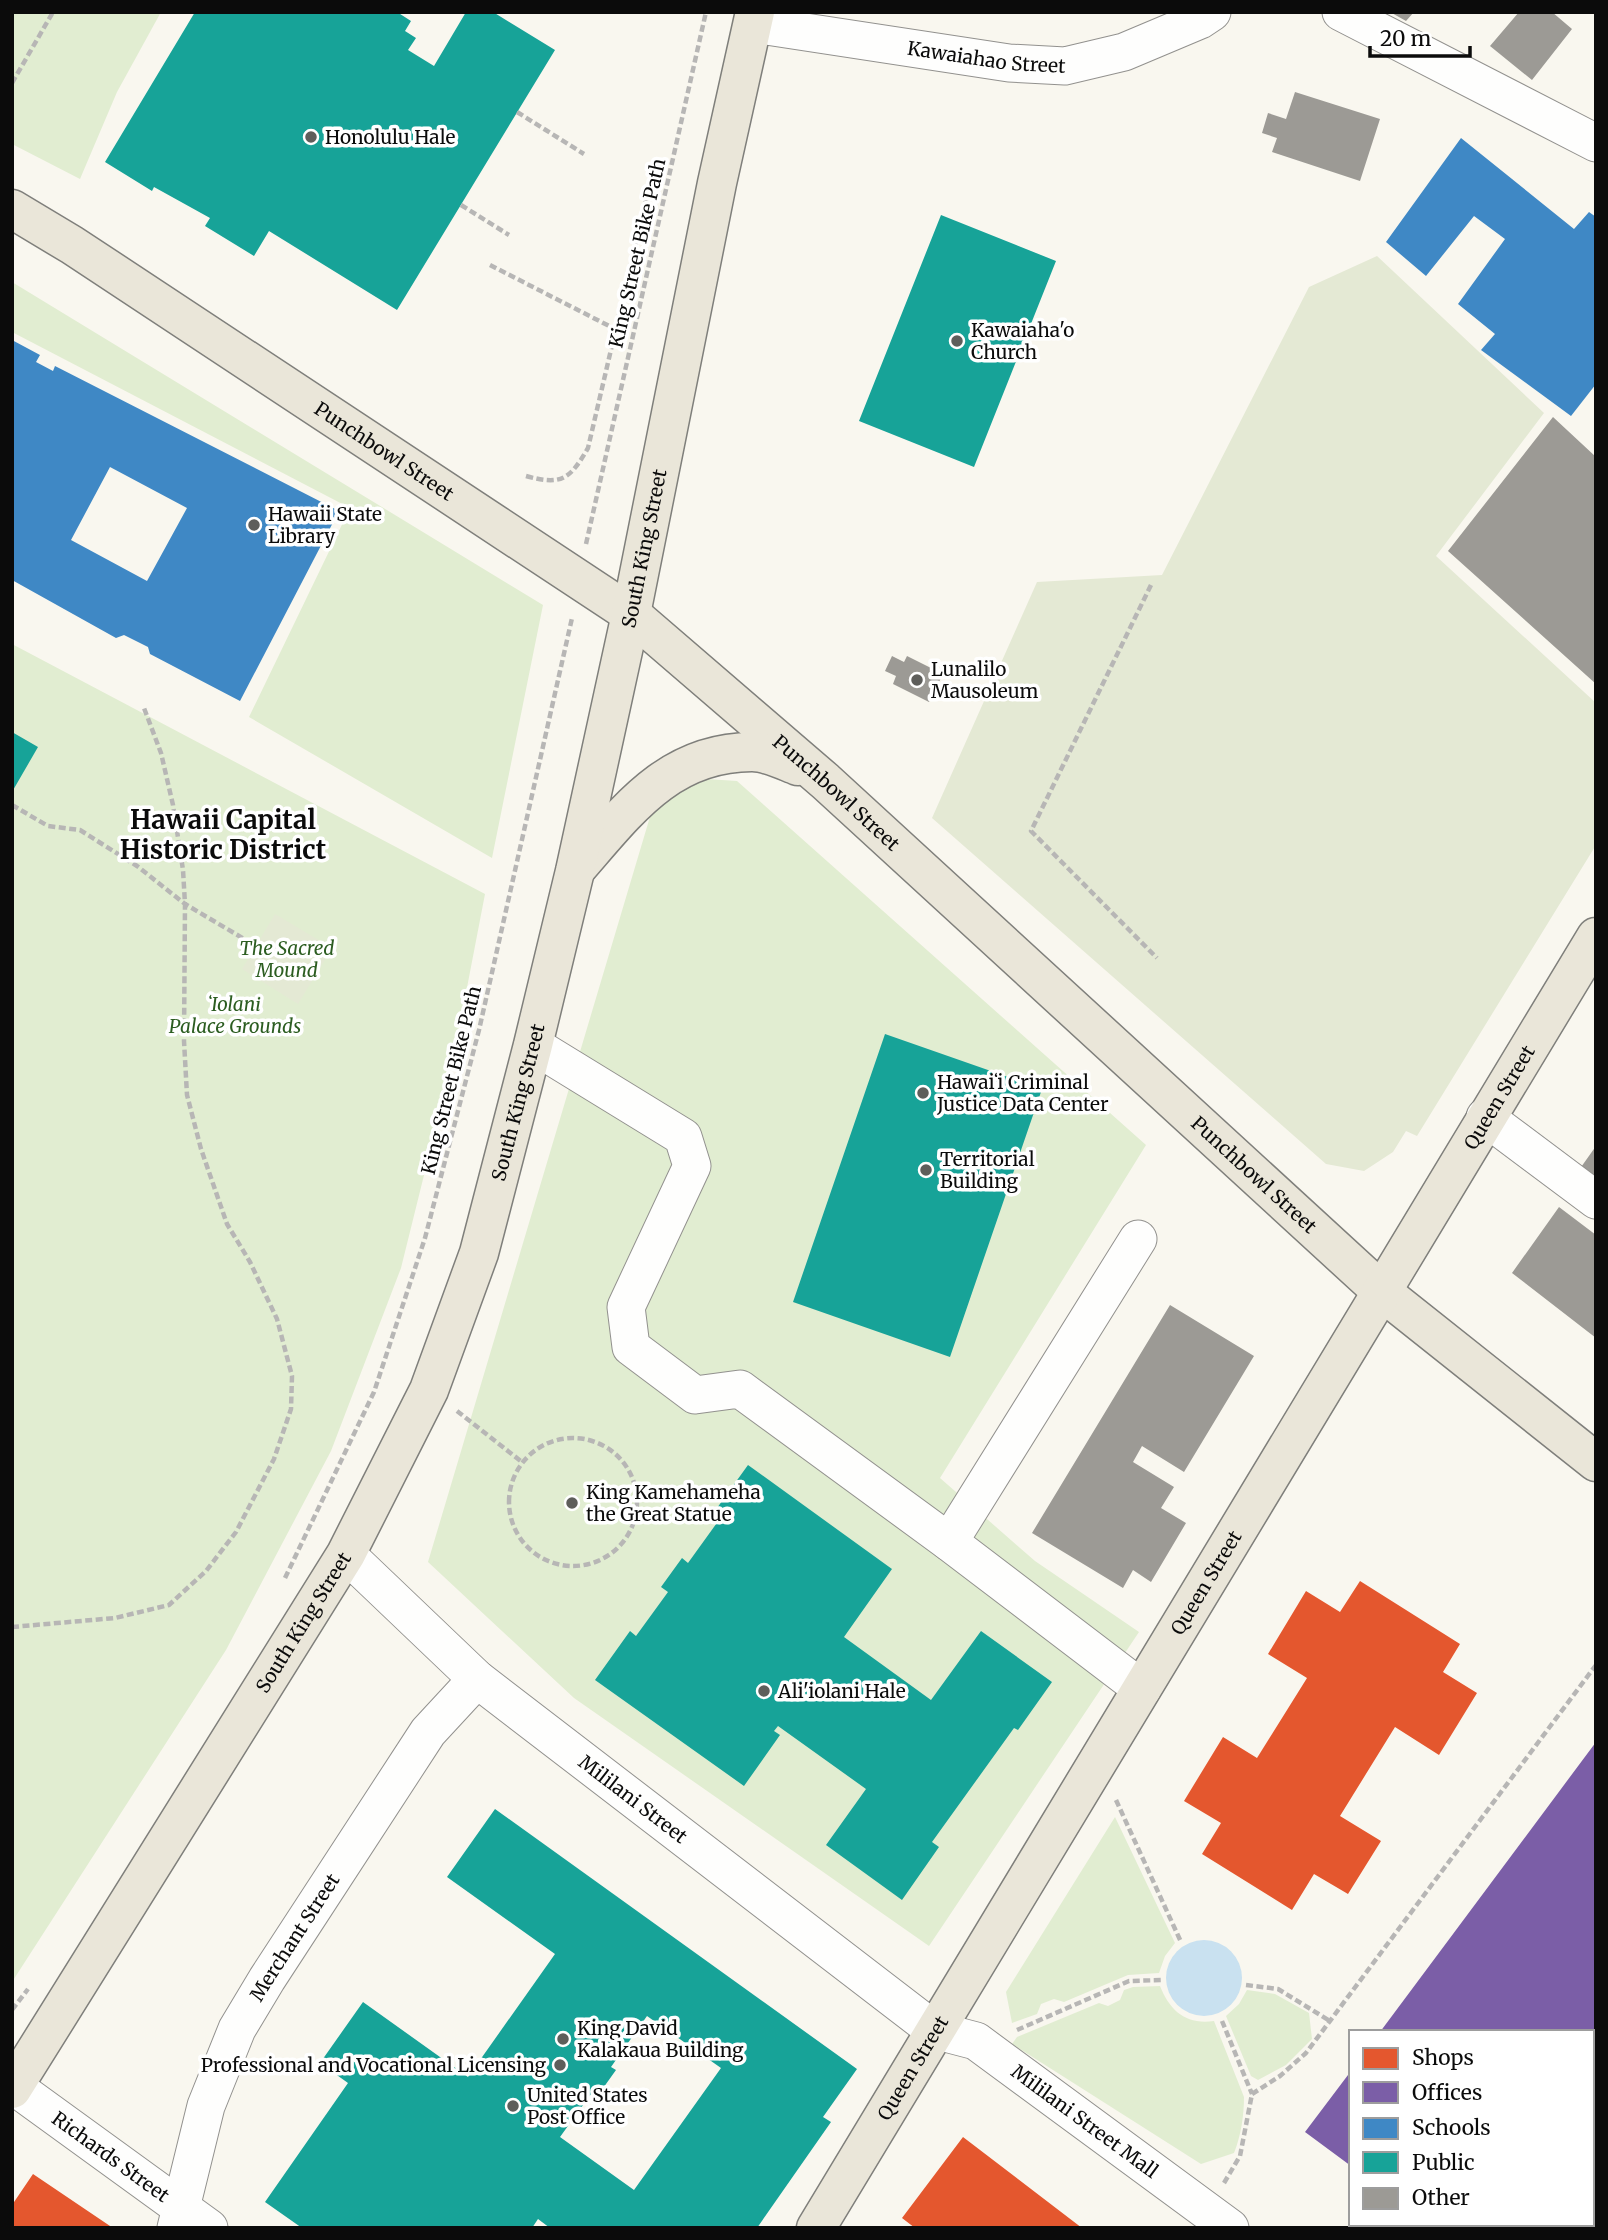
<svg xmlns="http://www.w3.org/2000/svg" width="1608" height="2240" font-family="Merriweather,serif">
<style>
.green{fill:#e1edd1}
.cemetery{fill:#e4e9d4}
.water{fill:#c9e1f0}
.shops{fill:#e4572e}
.offices{fill:#7b5ea7}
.schools{fill:#3f88c5;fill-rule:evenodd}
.public{fill:#17a398;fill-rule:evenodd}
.building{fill:#9c9a95}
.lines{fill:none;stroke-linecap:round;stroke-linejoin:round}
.minor-casing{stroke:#92918e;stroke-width:39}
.major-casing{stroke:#7f7f7b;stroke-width:41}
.path{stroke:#b7b6b5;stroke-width:4.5;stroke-dasharray:7 3.5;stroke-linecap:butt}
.minor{stroke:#fefefd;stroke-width:37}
.major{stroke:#eae6d9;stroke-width:38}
.poi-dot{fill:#5e5e5b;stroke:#fff;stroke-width:2.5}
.labels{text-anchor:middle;stroke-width:7;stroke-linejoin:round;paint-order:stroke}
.street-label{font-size:19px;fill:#0b0b0b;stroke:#fff}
.poi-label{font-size:19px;fill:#0b0b0b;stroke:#fff;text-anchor:start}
.park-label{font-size:19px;font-style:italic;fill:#2c5d21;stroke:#fff}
.district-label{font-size:26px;font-weight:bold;fill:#0b0b0b;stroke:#fff}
</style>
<rect width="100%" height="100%" fill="#f9f7ef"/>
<path class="green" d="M12 12H161L117 92 80 179 12 144Z
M12 282 543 605 492 858 249 717 350 508 12 332Z
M12 644 485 894 455 1050 401 1268 331 1451 226 1650 12 1982Z
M691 778 737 781 1146 1145 940 1478 1035 1561 1139 1632 929 1946 574 1698 428 1562 655 800Z
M1115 1817 1175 1943 1165 1956 1159 1973 1128 1975 1064 2002 1054 1999 1041 2004 1037 2014 1012 2023 1006 1992Z
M1160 1986C1170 2011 1186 2025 1214 2021L1244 2097C1244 2115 1241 2136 1234 2153L1201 2164 1012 2044 1017 2037 1099 2003 1108 2006 1120 2000 1124 1990 1133 1987Z
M1247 1990 1275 1994 1309 2013 1312 2039 1286 2065 1258 2080 1251 2076 1226 2016 1239 2004Z"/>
<path class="cemetery" d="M1377 256 1544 413 1436 556 1596 703V845L1417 1136 1406 1131 1393 1152 1364 1171 1326 1164 932 818 1037 582 1162 575 1309 287Z
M275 914 332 948 298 1004 242 969Z"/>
<path class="water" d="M1166 1978a38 38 0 1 1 76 0a38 38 0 1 1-76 0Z"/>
<path class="shops" d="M1360 1581 1460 1644 1443 1672 1477 1693 1439 1755 1395 1727 1340 1816 1381 1841 1348 1894 1314 1874 1292 1910 1202 1854 1221 1823 1184 1801 1223 1737 1257 1758 1307 1678 1268 1654 1306 1591 1340 1612Z
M963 2137 1082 2228H915L902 2218Z
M33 2174 113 2228H12V2205Z"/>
<path class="offices" d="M1596 1742V2228H1433L1428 2224H1592V2032H1380Z
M1351 2071V2166L1305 2132Z"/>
<path class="schools" d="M1461 138 1574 229 1589 212 1596 217V384L1571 416 1481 350 1495 334 1458 304 1505 239 1474 216 1426 276 1386 242Z
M12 340 40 355 36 362 53 371 55 366 339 511 240 701 150 654 148 647 124 635 116 638 12 580ZM110 467 187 508 147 581 71 540Z"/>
<path class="public" d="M195 12H397L411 21 405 31 416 38 408 50 434 66 466 12H493L555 50 397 310 269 231 254 256 205 226 210 218 154 187 152 191 105 162Z
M941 215 1056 261 974 467 859 421Z
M12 732 38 747 12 792Z
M885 1034 1042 1089 950 1357 793 1302Z
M748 1465 892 1569 844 1637 931 1700 981 1631 1052 1682 1018 1730 1014 1728 932 1842 939 1847 902 1900 826 1845 866 1789 778 1726 774 1731 780 1735 744 1786 595 1680 630 1631 636 1636 668 1592 661 1587 682 1558 688 1563 719 1520 712 1515Z
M495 1809 857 2069 823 2117 831 2122 757 2228H550L538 2219 532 2228H302L265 2202 348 2083 320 2063 363 2002 468 2077 555 1954 447 1877ZM647 2016 721 2068 634 2190 560 2137 596 2087 601 2091 616 2070 611 2067Z"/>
<path class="building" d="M1390 12H1414L1406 21Z
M1519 12H1552L1572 29 1532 80 1490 46Z
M1295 92 1380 119 1360 181 1272 152 1277 138 1262 133 1268 113 1286 119Z
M1553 417 1596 457V684L1448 551Z
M892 656 904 662 907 656 943 674 929 702 893 684 896 676 885 671Z
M1596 1146V1181L1579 1170Z
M1559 1207 1596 1235V1338L1512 1273Z
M1170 1305 1254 1356 1184 1472 1142 1446 1133 1462 1174 1487 1161 1508 1186 1523 1151 1582 1133 1570 1123 1588 1032 1533Z"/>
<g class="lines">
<defs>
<g id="minor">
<path d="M1341 12 1596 143"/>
<path id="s1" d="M753 24 1009 63 1065 66 1124 52 1200 20 1212 12"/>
<path d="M533 1045 683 1137 692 1166 626 1307 631 1347 695 1395 740 1389 949 1542 1142 1689"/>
<path d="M1485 1117 1596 1200"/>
<path d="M949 1542 1138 1239"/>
<path id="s2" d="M346 1554 477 1679 934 2030 976 2041 1230 2228"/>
<path id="s3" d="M12 2085 209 2228"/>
<path id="s4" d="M176 2228 206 2106 237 2029 267 1979 428 1732 477 1679"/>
</g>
<g id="major">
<path id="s5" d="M12 209 72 245 631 614 825 781 1381 1291 1596 1462"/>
<path d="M576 869C626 812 668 752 752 752 767 752 785 761 798 766"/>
<path id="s6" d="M12 2089 346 1554 429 1390 479 1253 533 1045 575 871 631 614 717 183 755 12"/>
<path id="s7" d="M816 2228 1596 937"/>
</g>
</defs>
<use href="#minor" class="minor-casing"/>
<use href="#major" class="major-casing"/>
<path class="path" d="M12 83 53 12
M517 112 584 154
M461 205 509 235
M490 265 615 329
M526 476C562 486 570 479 588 448L646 200
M586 544 706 12
M1151 585 1031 831 1157 958
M12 805 48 826 80 830 137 866 185 904 256 946
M457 1411 522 1462
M509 1502a64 64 0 1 1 128 0a64 64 0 1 1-128 0Z
M285 1578 374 1392 425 1238 479 1030 572 618
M12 1627 115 1618 169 1605 206 1571 236 1532 274 1459 291 1409 292 1376 277 1319 250 1262 227 1224 201 1149 187 1095 184 1041 185 904 183 870 173 805 161 753 144 708
M1116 1800 1181 1942
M1246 1985 1278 1989 1330 2021
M12 2010 28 1989
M1222 2021 1252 2094
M1017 2030 1129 1981 1163 1980
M1224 2183 1240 2156 1252 2094 1280 2076 1306 2053 1596 1665"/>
<use href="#minor" class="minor"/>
<use href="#major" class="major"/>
</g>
<g class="poi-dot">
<circle cx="311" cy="137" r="7"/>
<circle cx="957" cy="341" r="7"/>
<circle cx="254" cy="525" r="7"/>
<circle cx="917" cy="680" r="7"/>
<circle cx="923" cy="1093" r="7"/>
<circle cx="926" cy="1170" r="7"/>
<circle cx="572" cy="1503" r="7"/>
<circle cx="764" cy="1691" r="7"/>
<circle cx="563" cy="2039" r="7"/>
<circle cx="560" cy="2065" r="7"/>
<circle cx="513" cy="2106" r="7"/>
</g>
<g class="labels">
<g class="street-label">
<text dy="7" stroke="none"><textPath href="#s1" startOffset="236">Kawaiahao Street</textPath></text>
<text transform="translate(637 253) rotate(-77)" y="7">King Street Bike Path</text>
<text dy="7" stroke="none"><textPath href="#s5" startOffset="444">Punchbowl Street</textPath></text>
<text dy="7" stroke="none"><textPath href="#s6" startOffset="1684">South King Street</textPath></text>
<text dy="7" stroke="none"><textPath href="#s5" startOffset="1012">Punchbowl Street</textPath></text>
<text transform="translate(451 1080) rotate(-76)" y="7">King Street Bike Path</text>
<text dy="7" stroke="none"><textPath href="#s7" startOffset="1321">Queen Street</textPath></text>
<text dy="7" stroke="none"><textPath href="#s6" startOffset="1116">South King Street</textPath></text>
<text dy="7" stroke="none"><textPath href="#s5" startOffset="1578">Punchbowl Street</textPath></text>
<text dy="7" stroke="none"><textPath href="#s7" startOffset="754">Queen Street</textPath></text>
<text dy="7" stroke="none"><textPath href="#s6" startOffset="550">South King Street</textPath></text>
<text dy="7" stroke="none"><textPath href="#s2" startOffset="378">Mililani Street</textPath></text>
<text dy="7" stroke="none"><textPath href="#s4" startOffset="317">Merchant Street</textPath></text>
<text dy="7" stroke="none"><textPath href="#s7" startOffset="187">Queen Street</textPath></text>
<text dy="7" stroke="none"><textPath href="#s2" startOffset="936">Mililani Street Mall</textPath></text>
<text dy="7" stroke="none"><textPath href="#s3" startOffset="122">Richards Street</textPath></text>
</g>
<g class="poi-label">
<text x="325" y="144">Honolulu Hale</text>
<text x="971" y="337">Kawaiaha'o<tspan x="971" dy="22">Church</tspan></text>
<text x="268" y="521">Hawaii State<tspan x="268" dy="22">Library</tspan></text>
<text x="931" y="676">Lunalilo<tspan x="931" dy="22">Mausoleum</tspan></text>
<text x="937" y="1089">Hawaiʻi Criminal<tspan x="937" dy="22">Justice Data Center</tspan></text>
<text x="940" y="1166">Territorial<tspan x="940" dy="22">Building</tspan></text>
<text x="586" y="1499">King Kamehameha<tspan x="586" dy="22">the Great Statue</tspan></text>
<text x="778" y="1698">Ali'iolani Hale</text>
<text x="577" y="2035">King David<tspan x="577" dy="22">Kalakaua Building</tspan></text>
<text x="546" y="2072" text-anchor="end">Professional and Vocational Licensing</text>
<text x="527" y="2102">United States<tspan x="527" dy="22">Post Office</tspan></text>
</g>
<g class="park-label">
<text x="287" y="955">The Sacred<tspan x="287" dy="22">Mound</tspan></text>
<text x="235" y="1011">ʻIolani<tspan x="235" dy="22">Palace Grounds</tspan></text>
</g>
<g class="district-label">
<text x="223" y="829">Hawaii Capital<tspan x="223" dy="30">Historic District</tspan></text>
</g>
</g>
<rect width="1608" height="2240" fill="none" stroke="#0b0b0b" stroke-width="28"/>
<rect x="1349" y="2030" width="245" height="196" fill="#ffffff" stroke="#9d9d9d" stroke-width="2"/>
<rect x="1363" y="2048" width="35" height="21" fill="#e4572e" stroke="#9d9d9d" stroke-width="2"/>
<text x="1412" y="2065" font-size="21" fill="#0b0b0b">Shops</text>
<rect x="1363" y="2082" width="35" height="21" fill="#7b5ea7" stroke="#9d9d9d" stroke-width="2"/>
<text x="1412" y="2100" font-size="21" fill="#0b0b0b">Offices</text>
<rect x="1363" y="2118" width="35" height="21" fill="#3f88c5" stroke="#9d9d9d" stroke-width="2"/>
<text x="1412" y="2135" font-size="21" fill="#0b0b0b">Schools</text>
<rect x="1363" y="2152" width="35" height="21" fill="#17a398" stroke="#9d9d9d" stroke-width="2"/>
<text x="1412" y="2170" font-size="21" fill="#0b0b0b">Public</text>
<rect x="1363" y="2188" width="35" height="21" fill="#9c9a95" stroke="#9d9d9d" stroke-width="2"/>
<text x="1412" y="2205" font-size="21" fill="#0b0b0b">Other</text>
<path d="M1370 46v10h100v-10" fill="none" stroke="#0b0b0b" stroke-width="3.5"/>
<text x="1380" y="46" font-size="21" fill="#0b0b0b" stroke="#ffffff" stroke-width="5" paint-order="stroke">20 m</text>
</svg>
